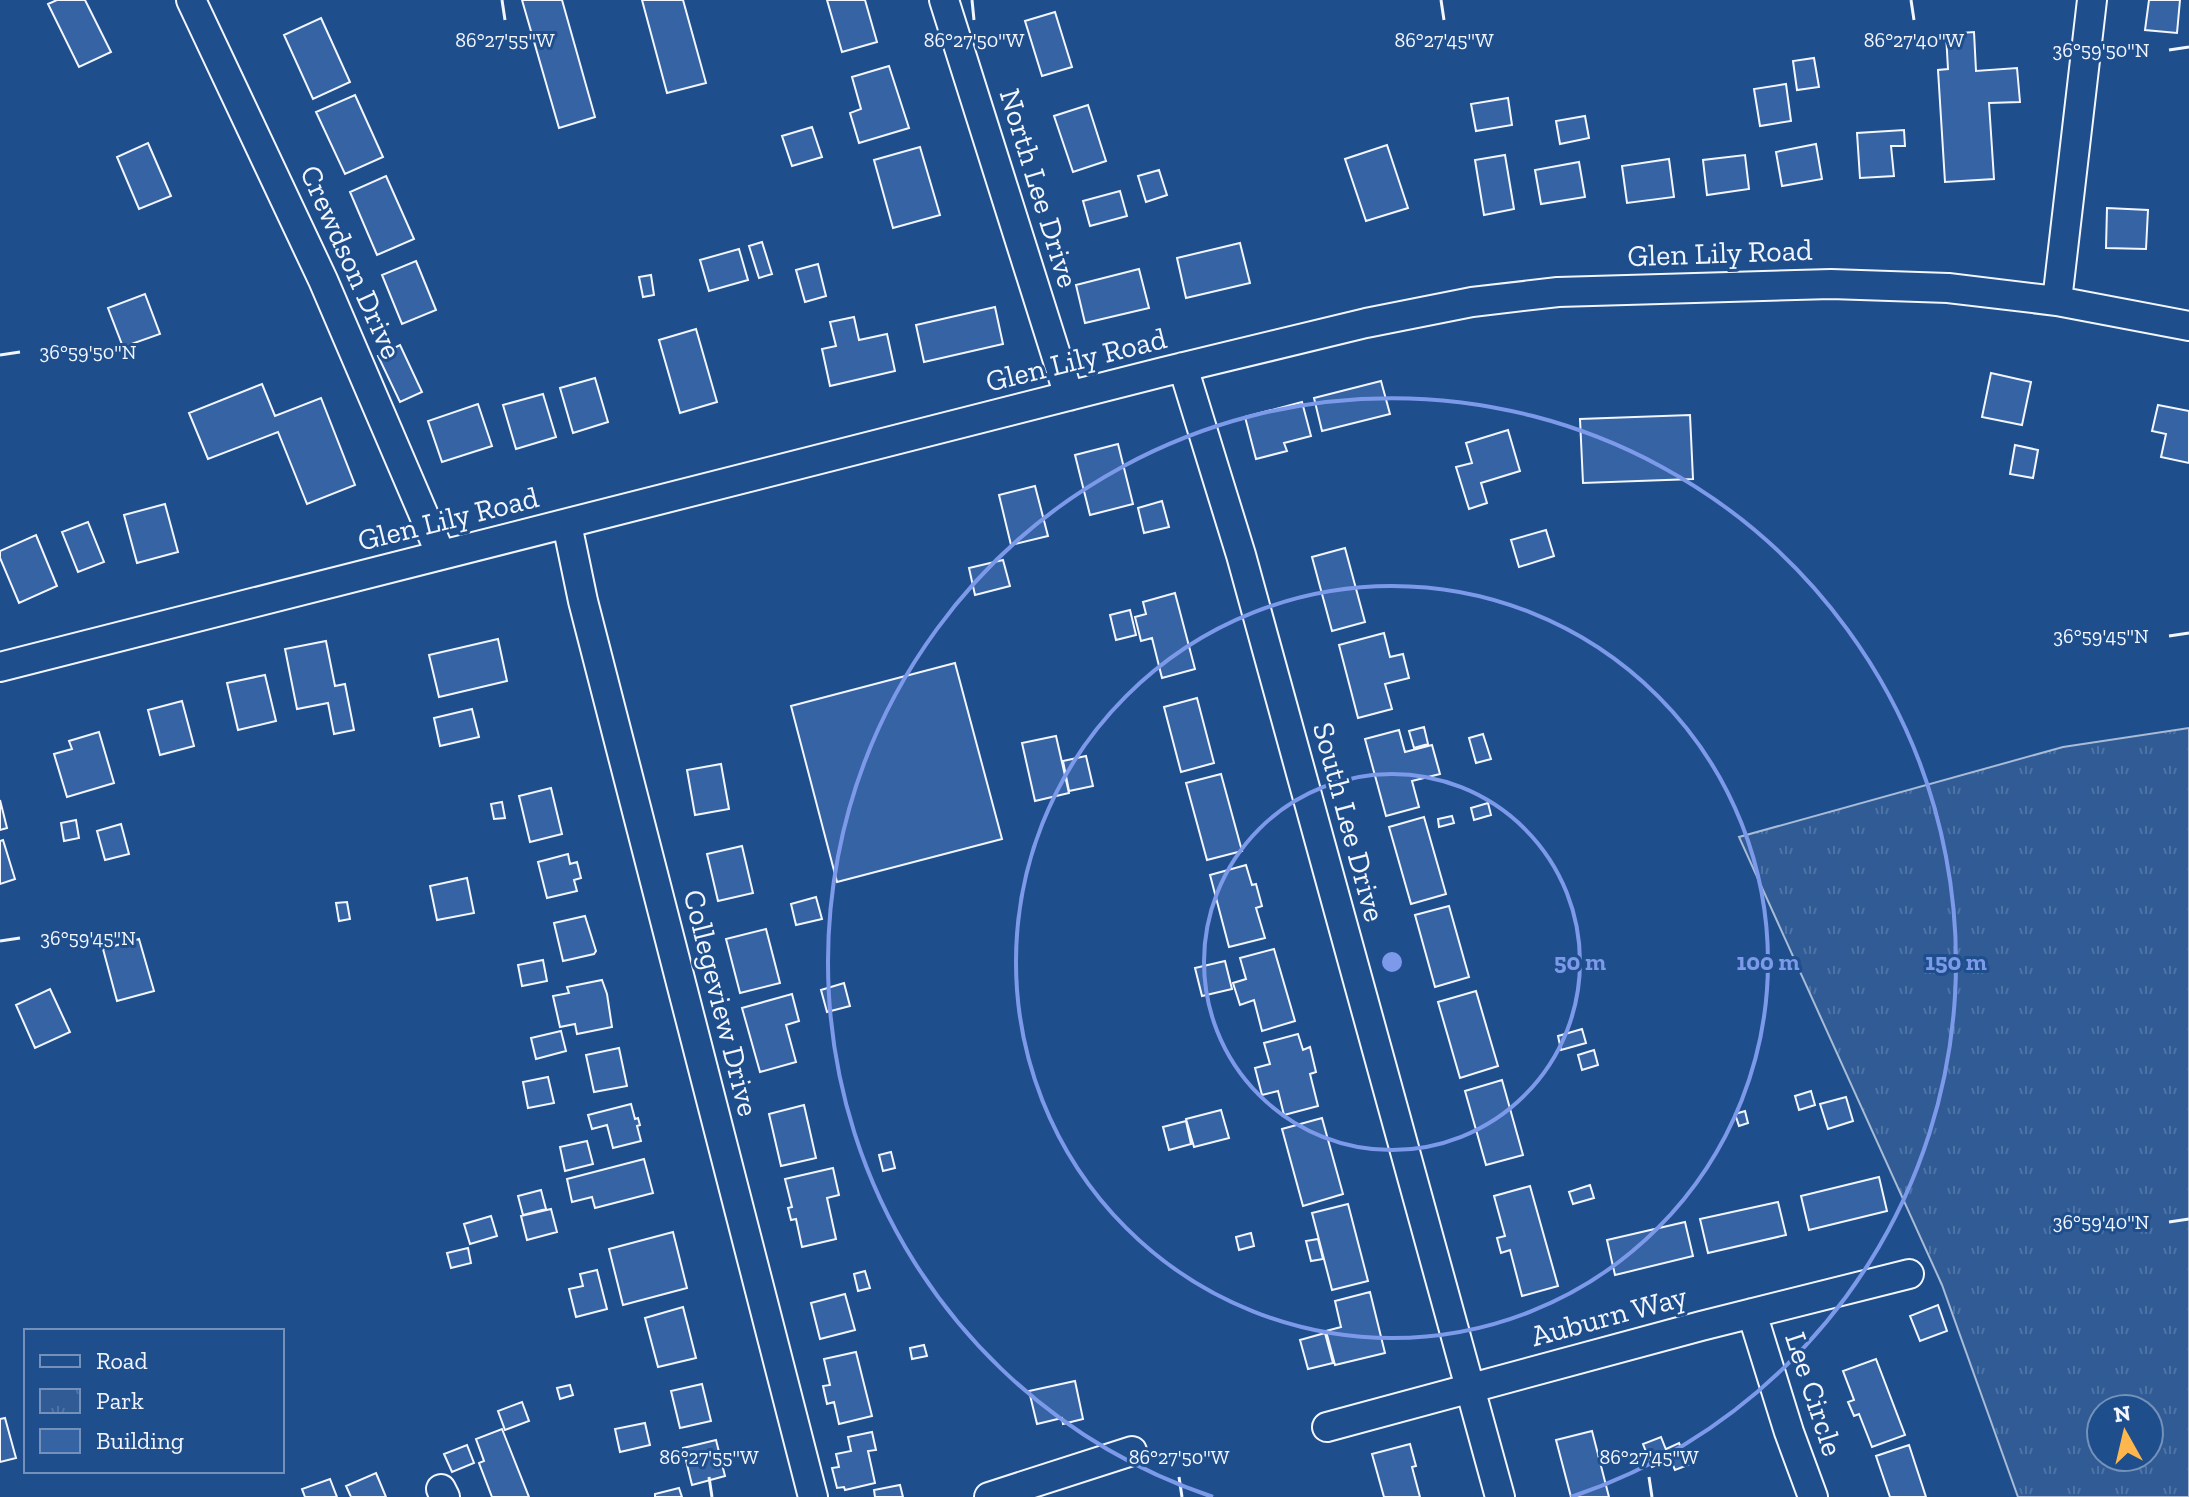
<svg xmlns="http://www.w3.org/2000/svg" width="2189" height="1497" font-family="'Zilla Slab',serif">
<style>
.park{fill:url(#park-tufts);stroke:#a8bbd7;stroke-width:2;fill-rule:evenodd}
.building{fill:#3563a3;stroke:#f2f6ff;stroke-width:2}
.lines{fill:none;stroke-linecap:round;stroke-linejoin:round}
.minor-casing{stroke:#f2f6ff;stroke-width:32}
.minor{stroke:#1f4e8c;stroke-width:28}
.ticks{fill:none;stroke:#f2f6ff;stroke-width:3}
.ring{fill:none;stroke:#7d9aea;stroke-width:4}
.labels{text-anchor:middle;stroke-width:6;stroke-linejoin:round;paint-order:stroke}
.street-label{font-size:30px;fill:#f2f6ff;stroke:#1f4e8c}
.ticks-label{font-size:20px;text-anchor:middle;fill:#f2f6ff;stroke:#1f4e8c;stroke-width:6;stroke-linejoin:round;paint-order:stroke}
.centre{fill:#7d9aea;stroke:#1f4e8c;stroke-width:4}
.ring-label{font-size:24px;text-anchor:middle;font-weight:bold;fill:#7d9aea;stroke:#1f4e8c;stroke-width:6;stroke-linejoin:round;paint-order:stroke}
</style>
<defs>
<pattern id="park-tufts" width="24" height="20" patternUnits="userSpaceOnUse" patternTransform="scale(2)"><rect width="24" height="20" fill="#305b95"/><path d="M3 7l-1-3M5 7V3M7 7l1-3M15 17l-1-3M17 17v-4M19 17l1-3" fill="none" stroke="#4e73a5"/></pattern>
</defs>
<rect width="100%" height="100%" fill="#1f4e8c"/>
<path class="park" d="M2189 728V1497H2018L1942 1285 1739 837 2063 747ZM2101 1409H2149V1457H2101Z"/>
<path class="building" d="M57 0H85L111 52 79 67 48 4Z
M522 0H562L595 117 559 128Z
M642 0H683L706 83 667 93Z
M827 0H865L877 42 842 52Z
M2149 0H2180L2177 33 2145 30Z
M1055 12 1072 67 1042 76 1025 21Z
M321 18 350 82 313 99 284 35Z
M1974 32 1976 71 2017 68 2020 102 1989 103 1994 179 1945 182 1938 70 1948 69 1946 34Z
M1814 58 1819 87 1797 90 1793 61Z
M889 66 909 128 859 143 850 113 861 109 852 77Z
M1786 84 1791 121 1760 126 1754 89Z
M355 95 383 157 345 174 316 112Z
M1508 98 1512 125 1476 131 1471 104Z
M1088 105 1106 161 1073 172 1054 116Z
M1585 116 1589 138 1560 144 1556 121Z
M812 127 822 157 792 166 782 136Z
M1904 130 1905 146H1891L1894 176 1860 178 1857 133Z
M148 143 171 196 139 209 117 157Z
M1816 144 1822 179 1782 186 1776 152Z
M1387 145 1408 208 1366 221 1345 159Z
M920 147 940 215 893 228 874 160Z
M1505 155 1514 209 1484 215 1475 160Z
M1745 155 1749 189 1707 195 1703 160Z
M1669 159 1674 197 1627 203 1622 166Z
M1579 162 1585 197 1541 204 1535 170Z
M1159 170 1167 195 1146 202 1138 176Z
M386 176 414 239 377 255 350 192Z
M1120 191 1127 216 1090 226 1083 201Z
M2107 208 2148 210 2146 249 2106 248Z
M762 242 772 274 759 278 749 246Z
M1240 243 1250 283 1186 298 1177 258Z
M739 249 748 280 709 291 700 260Z
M416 261 436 310 402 324 382 275Z
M818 264 826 296 805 302 796 270Z
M1139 269 1149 308 1085 323 1076 285Z
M651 275 654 295 643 297 639 277Z
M145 294 160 334 123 347 108 308Z
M995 307 1003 344 924 362 916 325Z
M854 317 859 340 887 334 895 371 830 386 822 349 836 346 830 322Z
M696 329 717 402 680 413 659 340Z
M400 345 422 392 400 402 378 356Z
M1991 373 2031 382 2022 425 1982 417Z
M595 378 608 422 573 433 560 388Z
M1381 381 1390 414 1322 431 1314 398Z
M262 384 275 416 321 398 355 485 307 504 278 432 208 459 189 413Z
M543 394 556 437 516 449 503 405Z
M1302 402 1311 436 1284 443 1287 451 1256 459 1245 417Z
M478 404 492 446 442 462 428 421Z
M2158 405 2189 411V463L2161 457 2166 434 2152 431Z
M1690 415 1693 479 1583 483 1580 419Z
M1508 430 1520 471 1481 483 1487 503 1469 509 1456 467 1472 463 1466 443Z
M1118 444 1133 504 1090 515 1075 455Z
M2015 445 2038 450 2033 478 2010 474Z
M1035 486 1048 536 1011 545 999 495Z
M1162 501 1169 527 1144 533 1138 508Z
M165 504 178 552 137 563 124 515Z
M88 522 104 562 78 572 62 532Z
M1546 530 1554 556 1519 567 1511 540Z
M36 535 57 586 19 603 0 558V551Z
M1345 548 1365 622 1332 631 1312 557Z
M1003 560 1010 586 975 595 969 568Z
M1175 593 1195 669 1162 678 1152 638 1141 641 1135 617 1146 614 1143 602Z
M1130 610 1136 635 1116 640 1110 615Z
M1384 633 1390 657 1403 654 1409 678 1385 684 1392 709 1358 718 1339 645Z
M498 639 507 681 439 697 429 655Z
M326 641 335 686 345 684 354 730 334 734 328 703 297 709 285 649Z
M955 663 1002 839 837 882 791 706Z
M265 675 276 721 238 730 227 683Z
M1197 698 1214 763 1181 772 1164 707Z
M182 701 194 746 160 755 148 710Z
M472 709 479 737 440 746 434 718Z
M1424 727 1428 744 1414 748 1409 731Z
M1399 730 1405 752 1432 745 1440 774 1412 781 1419 807 1386 816 1365 739Z
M99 732 114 783 67 797 54 754 72 749 69 741Z
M1483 734 1491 759 1476 763 1469 738Z
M1056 736 1069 793 1035 801 1022 743Z
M1086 756 1093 786 1069 791 1063 761Z
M721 764 729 809 695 815 687 770Z
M1221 774 1242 851 1207 860 1186 783Z
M551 788 562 834 530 842 519 796Z
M0 800 7 828 0 830Z
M502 802 505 818 494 819 491 804Z
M1488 803 1491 815 1474 820 1471 808Z
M1452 816 1454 823 1439 827 1438 819Z
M1424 817 1446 894 1411 904 1389 827Z
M76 820 79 838 64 841 61 823Z
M121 824 129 854 105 860 97 831Z
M3 840 15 879 0 884V841Z
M742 846 753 893 718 901 707 854Z
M568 854 570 864 577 862 581 878 574 880 577 891 547 898 538 862Z
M1246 865 1252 885 1256 884 1262 906 1256 908 1265 938 1229 947 1210 875Z
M467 878 474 913 437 920 430 886Z
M816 897 822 919 796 925 791 904Z
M347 902 350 919 339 921 336 903Z
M1449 906 1469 977 1435 987 1415 915Z
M585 916 596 951 594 954 563 961 554 923Z
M766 929 780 983 740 993 726 939Z
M139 939 154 991 117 1001 103 949Z
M1274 949 1295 1021 1262 1031 1254 1000 1240 1005 1233 983 1246 979 1240 958Z
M543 960 547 981 522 986 518 965Z
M1225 961 1232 989 1202 996 1195 968Z
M602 980 607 994 612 1027 577 1034 575 1024 560 1027 553 996 569 993 567 987Z
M844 983 850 1006 827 1012 821 990Z
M50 989 70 1032 35 1048 16 1005Z
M1476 991 1498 1066 1460 1078 1438 1002Z
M792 994 799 1021 786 1025 796 1062 760 1072 742 1008Z
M1582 1029 1586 1043 1561 1050 1558 1036Z
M561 1031 566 1051 536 1059 531 1038Z
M1298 1034 1303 1050 1310 1047 1316 1072 1310 1074 1318 1106 1284 1115 1278 1091 1262 1095 1255 1068 1270 1064 1264 1043Z
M619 1048 627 1086 594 1092 586 1055Z
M1594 1050 1598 1065 1582 1070 1578 1055Z
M548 1077 554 1103 528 1108 523 1082Z
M1502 1080 1523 1155 1486 1165 1465 1091Z
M1811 1091 1815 1105 1799 1110 1795 1096Z
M1846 1097 1853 1121 1828 1129 1820 1104Z
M631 1104 635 1119 638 1118 640 1125 637 1126 641 1141 613 1148 607 1125 592 1129 588 1115Z
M804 1105 816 1158 781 1166 769 1114Z
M1221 1110 1229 1138 1194 1147 1186 1119Z
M1745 1111 1748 1123 1739 1126 1735 1114Z
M1322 1118 1343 1194 1303 1206 1282 1129Z
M1186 1121 1191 1144 1169 1150 1163 1127Z
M587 1141 593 1164 565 1171 560 1147Z
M891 1152 895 1168 883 1171 879 1155Z
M644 1159 653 1193 595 1208 592 1197 572 1202 567 1179Z
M833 1168 839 1195 827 1198 836 1239 802 1247 796 1219 791 1220 788 1208 792 1207 785 1179Z
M1879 1177 1887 1211 1809 1230 1801 1196Z
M1590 1185 1594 1198 1573 1204 1569 1192Z
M1530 1186 1558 1286 1522 1296 1510 1250 1501 1253 1497 1238 1505 1236 1494 1196Z
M541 1190 546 1209 523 1215 518 1196Z
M1778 1202 1786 1235 1708 1253 1700 1219Z
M1348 1204 1368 1281 1332 1290 1312 1213Z
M551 1209 557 1232 527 1240 521 1216Z
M491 1216 497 1236 470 1244 464 1224Z
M1685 1222 1693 1256 1615 1275 1607 1240Z
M673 1232 687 1288 623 1305 609 1249Z
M1251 1233 1254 1246 1239 1250 1236 1237Z
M1318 1239 1323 1259 1311 1261 1306 1241Z
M468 1248 471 1263 451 1268 447 1253Z
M597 1270 607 1309 576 1317 569 1289 583 1286 580 1274Z
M865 1271 870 1288 858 1291 854 1274Z
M1370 1292 1385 1353 1335 1365 1326 1331 1341 1327 1335 1301Z
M845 1294 855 1330 820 1339 811 1303Z
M1938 1305 1947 1331 1920 1341 1910 1316Z
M683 1307 696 1358 658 1367 645 1318Z
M1325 1333 1333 1363 1308 1369 1300 1340Z
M924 1345 927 1356 912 1359 910 1348Z
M856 1352 872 1416 839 1424 834 1402 827 1404 823 1386 830 1385 824 1359Z
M1876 1359 1905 1435 1872 1447 1859 1414 1854 1416 1848 1402 1854 1400 1843 1371Z
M1075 1381 1083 1419 1063 1424 1062 1418 1037 1424 1029 1391Z
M702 1384 711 1421 680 1428 671 1391Z
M570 1385 573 1395 560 1399 557 1388Z
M522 1402 529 1421 505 1430 498 1411Z
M5 1418 16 1458 0 1462V1419Z
M645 1423 650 1445 620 1452 615 1429Z
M502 1429 529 1497H492L479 1463 484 1461 476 1439Z
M1592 1431 1609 1497H1571L1556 1440Z
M872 1432 876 1450 868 1451 875 1483 845 1490 844 1487 837 1488 832 1468 839 1467 836 1454 851 1451 848 1437Z
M1661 1437 1670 1460 1652 1467 1643 1444Z
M716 1440 725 1476 692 1485 683 1448Z
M1679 1443 1688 1465 1675 1470 1666 1449Z
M1410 1444 1416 1466 1412 1467 1420 1497H1384L1372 1454Z
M467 1445 474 1463 452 1472 444 1454Z
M1909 1445 1926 1497H1890L1876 1456Z
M376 1473 386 1497H351L346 1486Z
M330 1479 337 1497H305L302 1489Z
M900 1485 903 1497H875L874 1490Z
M679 1488 682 1497H655V1494Z"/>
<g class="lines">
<defs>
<path id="minor" d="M191 0 323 280 441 555
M944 0 1069 396
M2057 301 2092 0
M1183 367 1241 555 1500 1497
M567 524 583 601 813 1497
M0 667 1163 372 1366 323 1472 302 1558 292 1831 284 1948 288 2057 301 2189 326
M1752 1313 1789 1432 1813 1497
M1327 1427 1701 1326 1909 1274
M441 1489 445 1497
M989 1497 1132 1451"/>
</defs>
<use href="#minor" class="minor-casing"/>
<use href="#minor" class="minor"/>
</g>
<path class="ticks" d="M502 0 505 20M972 0 974 20M1441 0 1444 20M1911 0 1914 20M2169 50 2189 47M0 355 20 352M2169 636 2189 633M0 941 20 938M2169 1222 2189 1219M709 1477 712 1497M1179 1477 1182 1497M1649 1477 1652 1497"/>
<g class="ring">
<circle cx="1392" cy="962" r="188"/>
<circle cx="1392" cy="962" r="376"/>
<path d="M1213 1497A564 564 0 1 1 1571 1497"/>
</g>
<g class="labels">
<g class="street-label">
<text transform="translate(1039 188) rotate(73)" y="10">North Lee Drive</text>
<text transform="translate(1720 253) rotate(-2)" y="10">Glen Lily Road</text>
<text transform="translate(351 262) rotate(66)" y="10">Crewdson Drive</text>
<text transform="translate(1076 360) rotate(-14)" y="10">Glen Lily Road</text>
<text transform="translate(448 519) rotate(-14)" y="10">Glen Lily Road</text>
<text transform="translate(1349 822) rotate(75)" y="10">South Lee Drive</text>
<text transform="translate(721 1003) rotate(76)" y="10">Collegeview Drive</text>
<text transform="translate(1609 1316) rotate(-15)" y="10">Auburn Way</text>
<text transform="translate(1814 1394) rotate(72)" y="10">Lee Circle</text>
</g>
</g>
<g class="ticks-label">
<text x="505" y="47">86°27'55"W</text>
<text x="974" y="47">86°27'50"W</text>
<text x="1444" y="47">86°27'45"W</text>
<text x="1914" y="47">86°27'40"W</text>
<text x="2101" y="57">36°59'50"N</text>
<text x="88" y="359">36°59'50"N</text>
<text x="2101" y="643">36°59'45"N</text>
<text x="88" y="945">36°59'45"N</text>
<text x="2101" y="1229">36°59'40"N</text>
<text x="709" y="1464">86°27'55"W</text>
<text x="1179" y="1464">86°27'50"W</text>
<text x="1649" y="1464">86°27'45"W</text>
</g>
<circle cx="1392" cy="962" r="12" class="centre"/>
<g class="ring-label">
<text x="1580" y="970">50 m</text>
<text x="1768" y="970">100 m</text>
<text x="1956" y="970">150 m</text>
</g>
<rect x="24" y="1329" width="260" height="144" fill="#1f4e8c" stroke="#7391ba" stroke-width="2"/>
<rect x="40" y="1355" width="40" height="12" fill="#1f4e8c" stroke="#7391ba" stroke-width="2"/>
<text x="96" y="1369" font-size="24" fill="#f2f6ff">Road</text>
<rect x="40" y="1389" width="40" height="24" fill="url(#park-tufts)" stroke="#7391ba" stroke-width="2"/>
<text x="96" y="1409" font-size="24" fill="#f2f6ff">Park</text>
<rect x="40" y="1429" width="40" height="24" fill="#3563a3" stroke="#7391ba" stroke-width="2"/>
<text x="96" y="1449" font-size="24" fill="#f2f6ff">Building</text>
<g transform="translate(2125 1433) rotate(352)"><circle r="38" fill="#1f4e8c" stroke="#7391ba" stroke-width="2"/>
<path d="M0-6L14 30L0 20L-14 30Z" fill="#ffb74d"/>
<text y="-12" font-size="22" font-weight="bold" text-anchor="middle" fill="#f2f6ff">N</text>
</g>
</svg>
